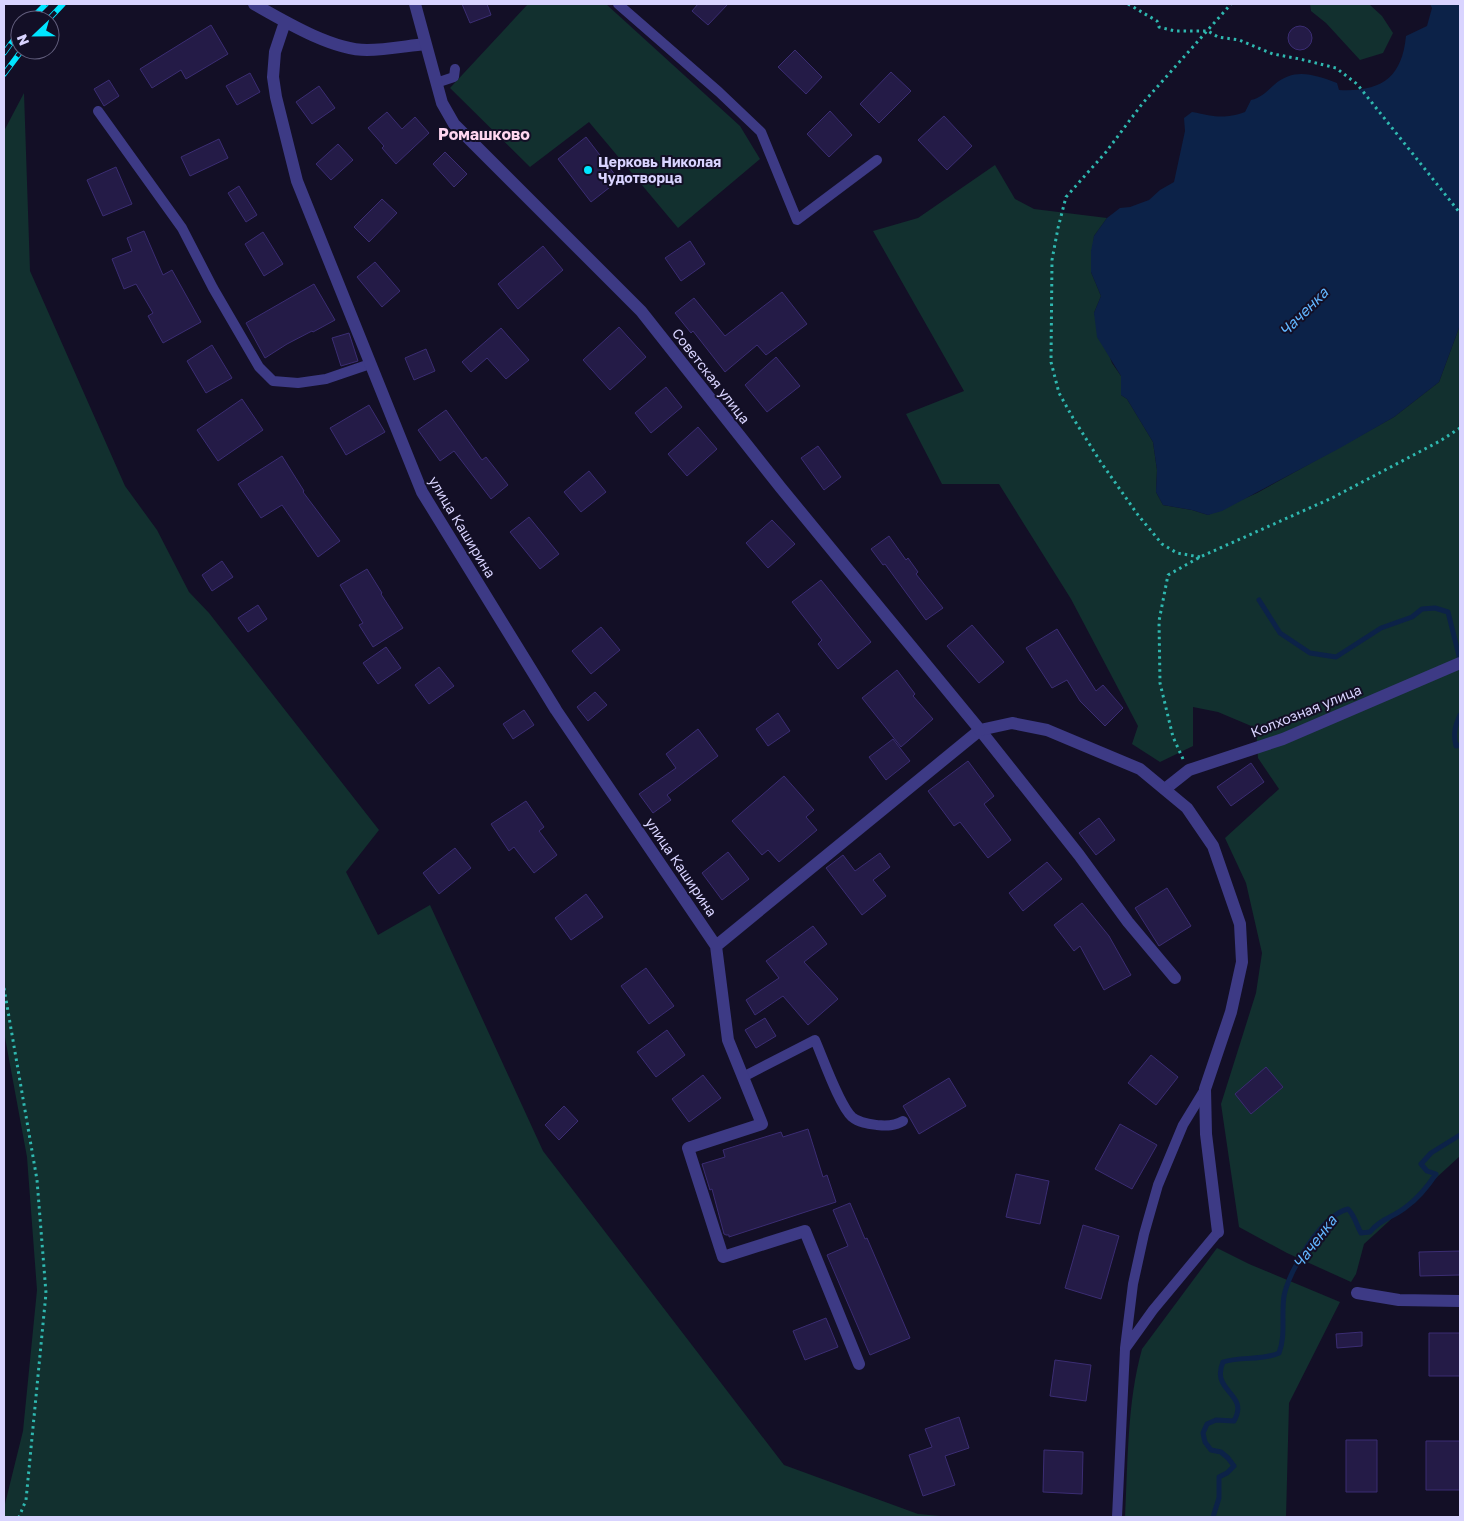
<svg xmlns="http://www.w3.org/2000/svg" width="1464" height="1521" font-family="'Golos Text',sans-serif">
<style>
.green{fill:#12302f}
.water{fill:#0c2248}
.lines{fill:none;stroke-linecap:round;stroke-linejoin:round}
.stream{stroke:#0c2248;stroke-width:5}
.building{fill:#241b47;stroke:#3b2d73}
.path{stroke:#2fb8b0;stroke-width:3;stroke-dasharray:2.5 4;stroke-linecap:butt}
.service{stroke:#3d3a85;stroke-width:10}
.minor{stroke:#3d3a85;stroke-width:12}
.tertiary{stroke:#3d3a85;stroke-width:12}
.rail-casing{stroke:#00e5ff;stroke-width:5.5}
.rail{stroke:#130f26;stroke-width:4;stroke-dasharray:11;stroke-linecap:butt}
.poi-dot{fill:#00e5ff;stroke:#130f26;stroke-width:2}
.labels{text-anchor:middle;stroke-width:4;stroke-linejoin:round;paint-order:stroke}
.poi-label{font-size:14px;font-weight:bold;fill:#d9d4ff;stroke:#130f26;text-anchor:start}
.street-label{font-size:14px;fill:#d9d4ff;stroke:#130f26}
.water-label{font-size:15px;font-style:italic;fill:#62b6ff;stroke:#130f26}
.quarter-label{font-size:16px;font-weight:bold;fill:#ffd6f0;stroke:#130f26}
</style>
<rect width="100%" height="100%" fill="#130f26"/>
<path class="green" d="M528 4H606L740 126 760 159 678 228 589 122 530 167 450 88Z
M1310 4H1369L1382 16 1393 33 1383 53 1360 60 1326 23 1311 11Z
M24 93 30 271 125 486 157 530 189 592 209 613 379 830 346 872 378 935 430 905 543 1151 784 1465 918 1514 952 1517H4V1508L23 1431 37 1290 27 1157 4 1032V131Z
M995 165 1015 199 1034 209 1107 218 1094 236 1091 272 1101 296 1094 313 1112 363 1121 376V395L1127 399 1153 442 1157 470 1156 492 1163 505 1192 510 1208 515 1257 493 1394 417 1439 382 1460 325V1156L1364 1244 1356 1274 1351 1282 1287 1253 1239 1227 1221 1104 1256 993 1262 953 1246 883 1225 838 1279 789 1258 758 1256 728 1218 712 1193 707V746L1160 762 1132 744 1138 726 1071 599 999 484H942L906 414 964 391 873 231 918 218Z
M1217 1248 1249 1264 1340 1302 1289 1403 1286 1517H1125C1128 1462 1127 1403 1142 1349Z"/>
<path class="water" d="M1430 4H1460V325L1439 382 1394 417 1340 448 1222 511 1208 515 1192 510 1163 505 1156 492 1157 470 1153 442 1127 399 1121 395V376L1097 337 1094 313 1101 296 1091 272V251L1094 236 1107 218 1120 208 1130 207 1149 200 1160 190 1174 182 1185 131 1184 118 1192 112C1214 116 1222 120 1245 112L1251 100C1261 98 1266 92 1274 85 1295 67 1314 75 1337 83L1339 90C1381 92 1402 78 1406 36L1427 26 1432 8Z"/>
<g class="lines">
<path class="stream" d="M1259 600 1280 633 1310 653 1336 657 1381 628 1412 617 1422 609 1435 608 1448 612 1460 660
M1460 715C1455 726 1453 734 1456 746L1460 745
M1213 1517 1219 1498V1477L1227 1473 1234 1466 1228 1458 1221 1452 1211 1450 1205 1442 1203 1433 1207 1424 1216 1420 1234 1421C1250 1393 1210 1392 1223 1362 1241 1356 1262 1361 1279 1353 1286 1336 1281 1315 1284 1296 1289 1270 1322 1215 1348 1209 1355 1216 1356 1224 1361 1233L1370 1232C1380 1219 1394 1217 1406 1207 1417 1199 1428 1186 1436 1174L1427 1171 1421 1164 1431 1153 1460 1135"/>
</g>
<path class="building" d="M462 4H487L491 15 470 23Z
M698 4H728L708 25 692 11Z
M211 25 228 54 186 79 181 70 152 88 140 69Z
M1288 38a12 12 0 1 1 24 0a12 12 0 1 1-24 0Z
M795 50 822 77 806 94 778 67Z
M891 72 911 91 879 123 860 104Z
M250 73 260 92 237 105 226 86Z
M109 80 119 96 104 106 94 89Z
M319 86 335 108 312 124 296 102Z
M830 111 852 135 829 157 807 134Z
M387 112 402 129 415 117 429 133 396 164 382 148 384 146 368 128Z
M944 116 972 146 947 170 918 140Z
M586 137 619 180 591 202 558 159Z
M219 139 228 158 190 176 181 157Z
M338 144 353 160 331 180 316 164Z
M445 152 467 174 454 187 433 164Z
M116 167 132 204 103 216 87 180Z
M239 186 257 215 246 222 228 193Z
M382 199 397 213 369 242 354 227Z
M144 231 163 275 172 270 201 322 163 343 148 316 153 313 136 284 124 289 112 259 132 251 127 238Z
M263 232 283 264 264 276 245 244Z
M690 241 705 264 681 281 665 258Z
M543 246 563 270 518 309 498 284Z
M375 262 400 291 382 307 357 277Z
M314 284 335 320 313 332 312 331 287 344 265 358 246 323Z
M782 292 807 324 766 355 757 345 725 372 693 331 691 333 675 313 694 298 725 336Z
M619 327 646 357 610 390 583 360Z
M501 328 529 360 506 379 487 358 471 372 462 362Z
M349 333 358 361 341 366 332 338Z
M212 345 232 378 206 393 187 361Z
M426 349 435 371 414 380 405 358Z
M776 357 800 386 767 412 745 385Z
M666 387 682 407 651 433 635 413Z
M242 399 263 430 218 461 197 430Z
M369 405 385 432 346 455 330 428Z
M446 410 482 460 486 457 508 485 491 499 454 451 440 461 418 430Z
M698 427 717 449 687 476 668 454Z
M818 446 841 477 824 490 801 458Z
M282 456 304 491 303 492 340 541 318 557 282 505 261 518 238 484Z
M589 471 606 492 581 512 564 492Z
M529 517 559 554 540 569 510 532Z
M772 520 795 544 768 568 746 543Z
M889 536 906 560 908 558 918 572 916 574 943 608 926 620 885 564 883 565 871 549Z
M222 561 233 577 212 591 202 575Z
M367 569 382 593 381 594 403 628 373 647 359 625 363 623 340 585Z
M821 580 871 642 838 669 818 644 822 640 792 602Z
M258 605 267 619 248 632 238 618Z
M972 625 1004 662 979 683 947 646Z
M601 627 620 650 591 674 572 651Z
M1057 629 1096 691 1103 685 1123 708 1105 726 1080 701 1067 680 1052 688 1026 648Z
M386 647 401 668 378 684 363 663Z
M439 667 454 686 429 704 415 685Z
M897 670 915 694 913 696 933 719 901 747 862 698Z
M595 692 607 705 588 721 577 707Z
M524 710 534 725 513 739 503 724Z
M778 713 790 731 768 746 756 729Z
M698 729 718 756 667 795 671 800 653 813 639 794 676 768 666 754Z
M893 739 910 761 886 780 869 757Z
M968 761 994 796 984 804 1011 840 988 858 960 822 954 826 928 791Z
M1251 763 1264 782 1231 806 1217 787Z
M784 776 814 810 806 817 817 830 779 862 768 850 762 855 732 821Z
M526 801 544 827 539 831 557 855 534 873 514 847 509 851 491 824Z
M1099 818 1115 840 1096 855 1079 833Z
M455 848 471 868 439 894 423 873Z
M728 852 749 879 722 900 702 873Z
M880 853 890 867 873 880 886 896 862 915 826 868 843 855 855 871Z
M1047 862 1062 879 1023 911 1009 893Z
M1167 888 1191 926 1159 946 1135 908Z
M586 894 603 917 571 940 555 918Z
M1082 903 1109 936 1131 975 1104 990 1080 946 1074 951 1054 925Z
M813 926 827 944 804 962 838 999 808 1025 783 996 755 1015 746 1000 779 978 766 961Z
M646 968 674 1006 649 1024 621 986Z
M765 1018 776 1036 756 1048 745 1030Z
M667 1030 685 1055 656 1077 637 1052Z
M1151 1055 1178 1077 1156 1105 1128 1083Z
M1266 1067 1283 1087 1251 1114 1235 1094Z
M703 1075 721 1098 689 1122 672 1099Z
M949 1078 966 1106 919 1134 903 1106Z
M564 1106 578 1121 559 1140 545 1125Z
M1120 1124 1157 1145 1132 1189 1095 1169Z
M808 1129 823 1177 827 1175 836 1202 729 1237V1235H726L724 1234 712 1189 710 1190 702 1164 725 1157 723 1150 781 1132 783 1137Z
M1016 1174 1049 1181 1040 1224 1006 1217Z
M850 1203 865 1239 867 1238 910 1338 870 1355 827 1255 848 1246 833 1210Z
M1083 1225 1119 1236 1101 1299 1065 1288Z
M1460 1251V1275L1420 1276 1419 1252Z
M826 1318 838 1347 805 1360 793 1331Z
M1362 1332V1346L1337 1348 1336 1334Z
M1429 1333H1460V1376H1429Z
M1055 1360 1091 1365 1086 1401 1050 1396Z
M959 1417 969 1448 945 1456 955 1485 923 1496 909 1455 932 1447 925 1429Z
M1346 1440H1377V1492H1346Z
M1426 1441H1460V1490H1426Z
M1044 1450 1083 1452 1082 1494 1043 1492Z"/>
<g class="lines">
<path class="path" d="M1128 4 1157 21 1159 27 1175 31H1208L1218 37 1239 40 1273 54 1300 59 1336 68 1357 84 1460 213
M1200 557 1177 553 1162 544 1138 515 1100 461 1073 418 1059 393 1051 362 1052 260 1058 228 1066 197 1106 152 1142 104 1231 4
M1183 759 1173 737 1160 683 1159 621 1168 575 1200 557 1332 498 1440 441 1460 428
M4 988 37 1180 46 1293 26 1500 19 1517"/>
<path class="service" d="M618 4 719 92 761 132 797 220 877 160
M436 83 454 77 455 69
M98 111 182 228 213 288 259 367 273 381 298 383 326 379 370 364
M743 1077 815 1040C823 1058 839 1105 852 1117 859 1123 869 1124 877 1125 887 1126 895 1126 903 1121
M1125 1348 1133 1284 1144 1234 1158 1185 1183 1125 1205 1089
M1117 1517 1125 1349 1153 1310 1218 1232"/>
<path class="minor" d="M254 4C284 21 332 50 367 50 386 50 406 46 425 44
M285 22 275 52 273 77 276 97 297 181 422 492 556 710 716 946 728 1040 762 1124 688 1148 723 1257 805 1231 859 1364
M1165 789 1189 770 1283 739 1460 663
M716 946 980 730 1079 855 1128 922 1175 978"/>
<path class="tertiary" d="M415 4 442 103 454 124 641 311 781 488 980 730 1012 723 1047 730 1140 769 1187 808 1213 846 1240 924 1242 962 1231 1012 1205 1089 1206 1134 1218 1232
M1357 1293 1399 1300 1460 1301"/>
<defs>
<path id="rail" d="M30 20 46 4
M48 20 63 4
M4 53 20 31
M4 74 22 50"/>
</defs>
<use href="#rail" class="rail-casing"/>
<use href="#rail" class="rail"/>
</g>
<circle class="poi-dot" cx="588" cy="170" r="5"/>
<g class="labels">
<g class="poi-label">
<text x="598" y="167">Церковь Николая<tspan x="598" dy="16">Чудотворца</tspan></text>
</g>
<g class="street-label">
<text transform="translate(711 376) rotate(52)" y="5">Советская улица</text>
<text transform="translate(462 527) rotate(59)" y="5">улица Каширина</text>
<text transform="translate(1306 711) rotate(-22)" y="5">Колхозная улица</text>
<text transform="translate(681 867) rotate(56)" y="5">улица Каширина</text>
</g>
<g class="water-label">
<text transform="translate(1304 312) rotate(-45)" y="5">Чаченка</text>
<text transform="translate(1315 1242) rotate(-53)" y="5">Чаченка</text>
</g>
<g class="quarter-label">
<text x="484" y="140">Ромашково</text>
</g>
</g>
<rect width="1464" height="1521" fill="none" stroke="#d9d4ff" stroke-width="10"/>
<g transform="translate(35 35) rotate(248)"><circle r="24" fill="#130f26" stroke="#625e7d"/>
<path d="M0-4L9 19L0 12L-9 19Z" fill="#00e5ff"/>
<text y="-8" font-size="14" font-weight="bold" text-anchor="middle" fill="#d9d4ff">N</text>
</g>
</svg>
